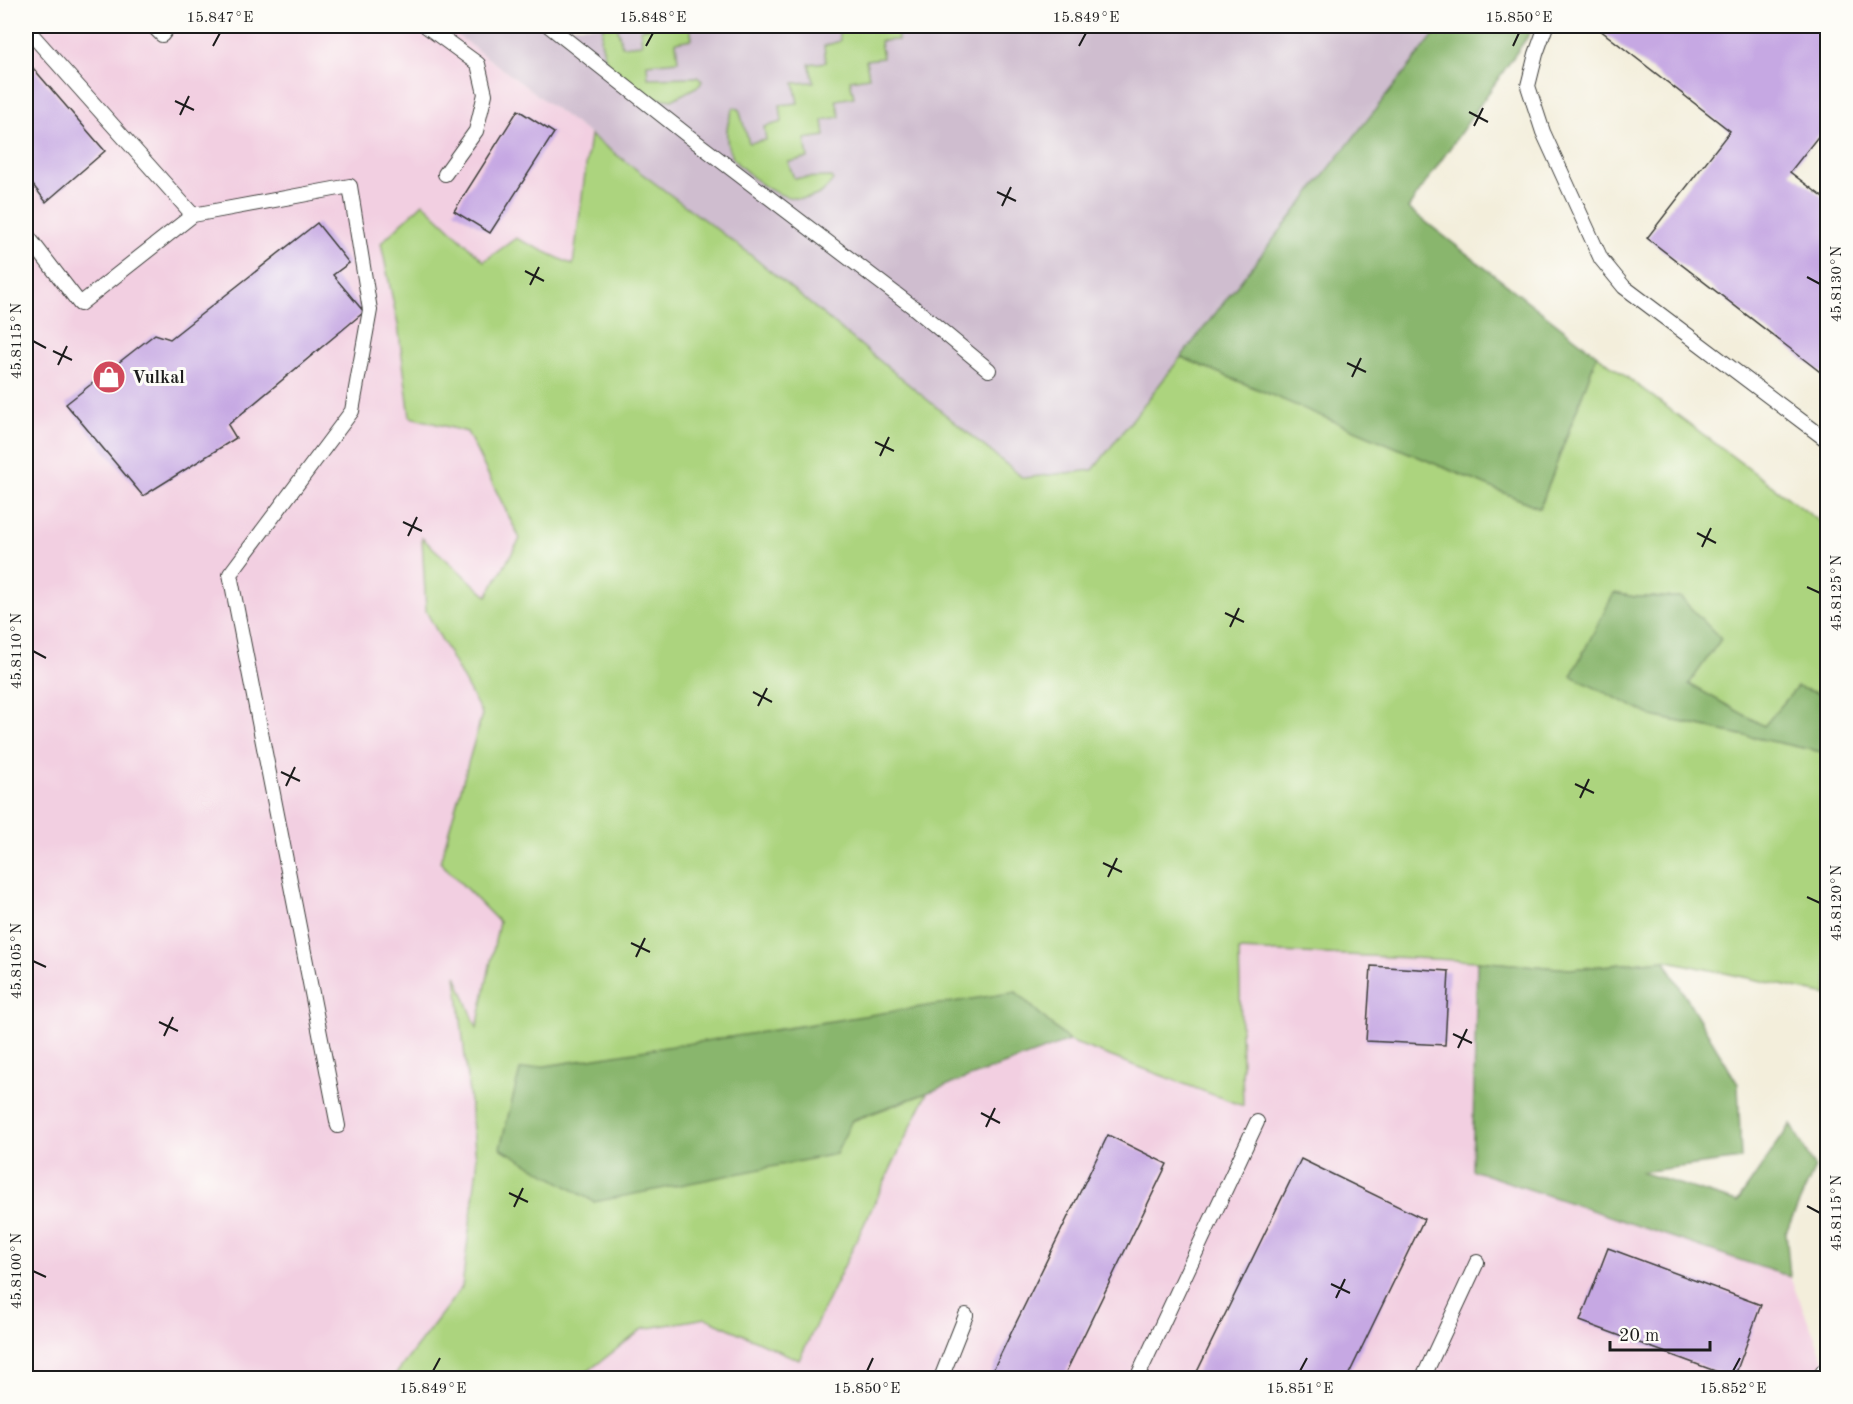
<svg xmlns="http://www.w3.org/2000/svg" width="1853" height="1404" font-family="'Old Standard TT',serif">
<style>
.built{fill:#f2cfe1}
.industrial{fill:#cfbdcf}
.green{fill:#acd47e;stroke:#64784d;stroke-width:1.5}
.forest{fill:#89b66d;stroke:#526944;stroke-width:1.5}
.building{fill:#c6a8e3}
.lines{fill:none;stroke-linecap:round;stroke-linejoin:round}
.lane-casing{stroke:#3c3c39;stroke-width:16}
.street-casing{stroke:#3c3c39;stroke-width:28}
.lane{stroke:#fff;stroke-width:14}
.street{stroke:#fff;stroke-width:26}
.ticks{fill:none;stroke:#1c1c1c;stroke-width:2}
.labels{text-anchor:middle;stroke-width:6;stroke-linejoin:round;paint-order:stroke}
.poi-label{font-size:18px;font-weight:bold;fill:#1c1c1c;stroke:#fdfcf7;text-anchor:start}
.neatline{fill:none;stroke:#1c1c1c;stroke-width:2}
.ticks-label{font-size:15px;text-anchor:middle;fill:#1c1c1c}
</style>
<rect width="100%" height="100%" fill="#fdfcf7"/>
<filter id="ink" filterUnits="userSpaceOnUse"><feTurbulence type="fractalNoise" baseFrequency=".0167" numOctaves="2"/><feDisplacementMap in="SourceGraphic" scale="12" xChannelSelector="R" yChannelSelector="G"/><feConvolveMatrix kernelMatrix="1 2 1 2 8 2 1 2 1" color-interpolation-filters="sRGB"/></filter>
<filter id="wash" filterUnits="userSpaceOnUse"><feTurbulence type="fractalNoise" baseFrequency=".008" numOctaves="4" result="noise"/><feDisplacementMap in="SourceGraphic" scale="24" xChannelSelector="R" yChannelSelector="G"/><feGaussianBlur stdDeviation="1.35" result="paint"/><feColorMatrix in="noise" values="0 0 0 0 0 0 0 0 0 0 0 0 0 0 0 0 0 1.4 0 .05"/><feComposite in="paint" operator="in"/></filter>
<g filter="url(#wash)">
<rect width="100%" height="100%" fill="#f3eedb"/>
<path class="built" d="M26 26H445L742 248 685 412 500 1148 852 1121 1069 1041 1242 1106 1239 950 1477 961 1472 1170 1790 1277 1827 1367V1378H26Z"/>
<path class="industrial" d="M445 26H1441L1093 470 1023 478 742 248Z"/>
<path class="green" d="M603 26H617L622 46 642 44 640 29 656 26H690L692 39 676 42 678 61 647 64 648 78 697 77 702 81 700 85 672 100 649 97 611 68 606 61 601 41Z
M838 26H897L898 40 880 41 883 58 866 60 869 77 850 80 854 97 836 100 840 117 823 120 825 136 805 139 808 158 788 162 794 178 831 177 833 180C811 214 771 195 748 173 741 167 733 161 730 152 724 137 727 121 734 107L739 109 749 143 766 140 764 127 782 122 780 105 798 103 794 83 814 82 809 64 826 62 824 46 840 41Z
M590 135 742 248 1023 478 1093 470 1181 357 1540 508 1597 355 1827 527V696L1797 687 1764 727 1689 684 1680 597H1635L1614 593 1652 716 1827 753V995L1664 960 1570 969 1477 961 1239 950 1243 1106 1069 1041 1016 992 852 1121 927 1093 799 1360 706 1318 643 1329 579 1378H393L462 1287 477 1167 456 975 477 1028 499 922 440 862 482 714 426 611 422 538 487 596 520 539 467 432 410 417 398 325 381 243 423 203 484 261 516 238 573 265Z"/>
<path class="forest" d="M1441 26H1535L1408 208 1597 355 1540 508 1181 357Z
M1614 593 1635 597H1680L1721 639 1689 684 1764 726 1797 687 1827 696V753L1652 716 1571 676Z
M1664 960 1738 1084 1741 1159 1640 1172 1737 1202 1791 1124 1815 1168 1786 1232 1790 1277 1472 1170 1477 961 1570 969Z
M1016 992 1069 1041 852 1120 836 1154 594 1202 500 1148 520 1070Z"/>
<g id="blocks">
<path class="building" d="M1595 26H1828V124L1790 172 1828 201V378L1647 238 1730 131Z
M26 60 105 151 46 202 26 176Z
M518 110 554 133 490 233 454 211Z
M317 223 349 263 333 275 364 312 228 425 236 438 143 496 66 404 155 334 170 339Z
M1371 966 1449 971 1445 1045 1366 1041Z
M1108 1135 1167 1164 1063 1378H989Z
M1301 1159 1424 1219 1347 1378H1194Z
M1608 1248 1761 1305 1734 1378 1580 1321Z"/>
</g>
</g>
<g filter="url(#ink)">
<use href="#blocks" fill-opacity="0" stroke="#3c3c39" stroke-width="1.5"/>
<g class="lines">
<defs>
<path id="lane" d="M153 26 162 35 169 26
M426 26 478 64 485 94 476 131 445 174
M549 26 687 135 913 307 989 370
M1546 26 1536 54 1528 86 1543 132 1601 259 1624 287 1828 441
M26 28 193 215 80 304 26 234
M193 215 350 186 370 310 352 411 230 574 338 1126
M941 1378 966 1315
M1137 1378 1257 1122
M1423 1378 1477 1262"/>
<path id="street" d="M1826 1378 1828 1375"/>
</defs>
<use href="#lane" class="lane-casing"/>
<use href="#street" class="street-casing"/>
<use href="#lane" class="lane"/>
<use href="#street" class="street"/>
</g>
</g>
<path class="ticks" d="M213 46 220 33M646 46 653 33M1079 46 1086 33M1513 46 1519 33M175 101 194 110M1469 112 1488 122M180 115 189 96M1474 126 1483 108M997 192 1016 201M1002 206 1011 187M525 271 544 281M1807 277 1820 284M530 285 539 267M33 341 46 348M53 351 72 360M1347 363 1366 372M58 365 67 346M1352 377 1361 358M875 442 894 451M880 456 889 437M403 522 422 531M1697 533 1716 543M408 536 417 517M1702 547 1711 528M1807 587 1820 593M1225 613 1244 622M1230 627 1239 608M33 651 46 658M753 692 772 702M758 706 767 688M281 772 300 781M1575 784 1594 793M286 786 295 767M1580 798 1589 779M1103 863 1122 872M1108 877 1117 858M1807 897 1820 903M631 943 650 952M636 957 645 938M33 961 46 967M159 1022 178 1031M1453 1034 1472 1043M164 1036 173 1017M1458 1048 1467 1029M981 1113 1000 1123M986 1127 995 1108M509 1193 528 1202M1807 1206 1820 1213M514 1207 523 1188M33 1271 46 1277M1331 1284 1350 1293M1336 1298 1345 1279M433 1371 440 1358M867 1371 873 1358M1300 1371 1307 1358M1733 1371 1740 1358"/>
<defs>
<symbol id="shop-disc" viewBox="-11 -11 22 22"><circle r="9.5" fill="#d1495b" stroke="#fdfcf7"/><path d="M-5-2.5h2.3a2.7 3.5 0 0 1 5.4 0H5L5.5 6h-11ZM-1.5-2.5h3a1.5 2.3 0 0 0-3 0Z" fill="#fff"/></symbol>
</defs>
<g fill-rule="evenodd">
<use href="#shop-disc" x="90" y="358" width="38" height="38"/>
</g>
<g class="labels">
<g class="poi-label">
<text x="132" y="383">Vulkal</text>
</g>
</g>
<rect width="1853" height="1404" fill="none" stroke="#fdfcf7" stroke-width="66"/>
<path d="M1610 1341v9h100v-9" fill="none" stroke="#1c1c1c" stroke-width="3"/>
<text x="1619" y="1341" font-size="18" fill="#1c1c1c" stroke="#fdfcf7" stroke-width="4.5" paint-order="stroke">20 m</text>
<rect x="33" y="33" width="1787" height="1338" class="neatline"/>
<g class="ticks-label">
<text x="220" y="22">15.847°E</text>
<text x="653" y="22">15.848°E</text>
<text x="1086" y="22">15.849°E</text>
<text x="1519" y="22">15.850°E</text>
<text transform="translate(1836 284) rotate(-90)" y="5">45.8130°N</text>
<text transform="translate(16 341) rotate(-90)" y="5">45.8115°N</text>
<text transform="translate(1836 593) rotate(-90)" y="5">45.8125°N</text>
<text transform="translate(16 651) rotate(-90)" y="5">45.8110°N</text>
<text transform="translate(1836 903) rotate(-90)" y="5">45.8120°N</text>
<text transform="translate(16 961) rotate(-90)" y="5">45.8105°N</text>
<text transform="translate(1836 1213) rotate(-90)" y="5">45.8115°N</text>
<text transform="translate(16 1271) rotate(-90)" y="5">45.8100°N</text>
<text x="433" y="1393">15.849°E</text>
<text x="867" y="1393">15.850°E</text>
<text x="1300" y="1393">15.851°E</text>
<text x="1733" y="1393">15.852°E</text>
</g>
</svg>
